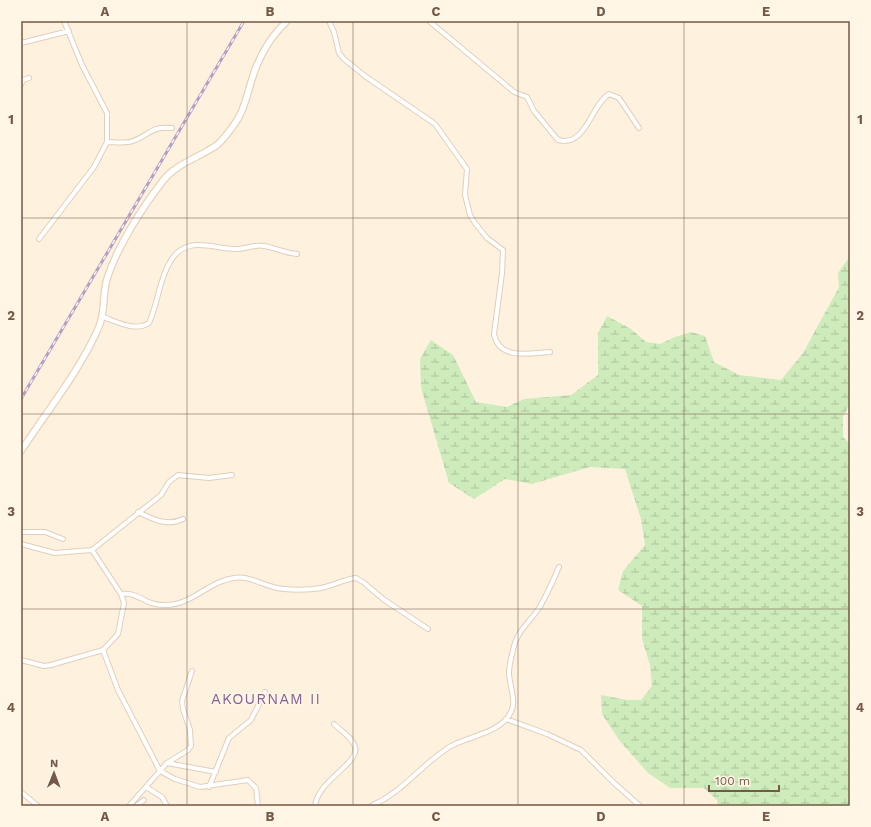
<svg xmlns="http://www.w3.org/2000/svg" width="871" height="827" font-family="'Work Sans',sans-serif">
<style>
.wetland{fill:url(#wetland-marsh)}
.lines{fill:none;stroke-linecap:round;stroke-linejoin:round}
.street-casing{stroke:#e2ceba;stroke-width:6}
.secondary-casing{stroke:#e9d1b9;stroke-width:8}
.street{stroke:#fff;stroke-width:4}
.secondary{stroke:#fff;stroke-width:5.5}
.rail-casing{stroke:#b59dc6;stroke-width:3}
.rail{stroke:#fff6e6;stroke-width:1.5;stroke-dasharray:4.5;stroke-linecap:butt}
.grid{fill:none;stroke:#755845;stroke-width:1;stroke-opacity:0.55}
.labels{text-anchor:middle;stroke-width:3.5;stroke-linejoin:round;paint-order:stroke}
.quarter-label{font-size:15px;letter-spacing:1px;fill:#886099;stroke:#fff6e6}
.neatline{fill:none;stroke:#755845;stroke-width:1.5}
.grid-label{font-size:13px;text-anchor:middle;font-weight:bold;fill:#755845}
</style>
<defs>
<pattern id="wetland-marsh" width="20" height="14" patternUnits="userSpaceOnUse"><rect width="20" height="14" fill="#ceebbc"/><path d="M1 5h8M5 5V1M11 12h8M15 12V8" fill="none" stroke="#acc19b"/></pattern>
</defs>
<rect width="100%" height="100%" fill="#fef2de"/>
<path class="wetland" d="M850 256V404L843 417V437L850 444V806H718L717 800 704 788H670L648 773 619 740 602 714 601 695 627 700H641L652 686 650 665 642 639V606L618 590 623 571 645 545 641 519 625 469 590 467 532 484 505 479 474 499 449 483 421 388 420 359 431 340 453 355 476 402 507 407 524 399 571 395 598 375V333L607 316 631 329 646 342 660 344 675 337 691 332 705 336 714 362 739 375 781 380 803 353 839 287 838 273Z"/>
<g class="lines">
<defs>
<path id="street" d="M329 21 334 32 339 53 344 59 365 76 435 124 467 169 465 195 470 215 475 223 487 238 503 250 502 273 494 334C499 361 531 353 550 352
M429 21 514 92 527 97 534 111 558 140C586 148 591 105 609 94L619 98 639 128
M21 43 69 31
M21 85 23 80 29 78
M107 142C115 142 125 144 133 141 150 135 150 126 172 128
M39 239 94 167 107 142V113L82 65 64 21
M103 317C118 322 135 332 149 323 158 303 159 280 170 262 186 234 212 249 237 249 246 249 255 244 264 246 275 248 286 253 297 254
M138 512C153 519 167 527 183 519
M21 532H45L63 539
M21 544 55 553 92 550 161 495 169 482 178 475 209 478 232 475
M92 550 121 594 124 603 118 634 103 650
M121 594C141 592 144 606 166 605 192 605 209 581 234 578 251 575 266 588 284 589 296 590 309 590 321 588 333 586 344 579 356 578L363 582 383 599 428 629
M21 660 44 666 51 665 103 650 118 690 160 771 175 779 200 787 248 780 256 788 258 806
M506 719 547 734 581 750 614 783 640 806
M167 763 216 772
M146 787 162 797 167 806
M209 787 229 738 251 720 265 692
M21 792 38 806
M129 806 167 763 188 750 191 746 190 730 183 709 182 701 192 671
M136 806 144 800
M315 806C318 780 360 763 355 747 353 738 340 730 334 724
M371 806C406 790 420 765 451 746 469 736 501 733 511 712 517 702 509 684 509 673 509 664 512 655 514 646 518 630 530 622 539 608 547 595 553 581 559 567"/>
<path id="secondary" d="M21 451C47 411 79 372 98 329 106 313 102 295 107 279 117 247 142 208 162 182 176 163 199 158 217 145 225 138 230 130 236 122 245 109 247 94 252 79 259 56 270 37 287 21"/>
</defs>
<use href="#street" class="street-casing"/>
<use href="#secondary" class="secondary-casing"/>
<use href="#street" class="street"/>
<use href="#secondary" class="secondary"/>
<defs>
<path id="rail" d="M21 399 244 21"/>
</defs>
<use href="#rail" class="rail-casing"/>
<use href="#rail" class="rail"/>
</g>
<path class="grid" d="M187 21V806M353 21V806M518 21V806M684 21V806M21 218H850M21 414H850M21 609H850"/>
<g class="labels">
<g class="quarter-label">
<text x="266" y="704">AKOURNAM II</text>
</g>
</g>
<rect width="871" height="827" fill="none" stroke="#fff6e6" stroke-width="44"/>
<g transform="translate(54 773) rotate(1)" stroke="#fff6e6" stroke-width="3" paint-order="stroke">
<path d="M0-3L7 15L0 10L-7 15Z" fill="#755845"/>
<text y="-6" font-size="11" font-weight="bold" text-anchor="middle" fill="#755845">N</text>
</g>
<path d="M709 785v6h70v-6" fill="none" stroke="#755845" stroke-width="2"/>
<text x="715" y="785" font-size="12" fill="#755845" stroke="#fff6e6" stroke-width="3" paint-order="stroke">100 m</text>
<rect x="22" y="22" width="827" height="783" class="neatline"/>
<g class="grid-label">
<text x="105" y="16">A</text>
<text x="270" y="16">B</text>
<text x="436" y="16">C</text>
<text x="601" y="16">D</text>
<text x="766" y="16">E</text>
<text x="11" y="124">1</text>
<text x="860" y="124">1</text>
<text x="11" y="320">2</text>
<text x="860" y="320">2</text>
<text x="11" y="516">3</text>
<text x="860" y="516">3</text>
<text x="11" y="712">4</text>
<text x="860" y="712">4</text>
<text x="105" y="821">A</text>
<text x="270" y="821">B</text>
<text x="436" y="821">C</text>
<text x="601" y="821">D</text>
<text x="766" y="821">E</text>
</g>
</svg>
